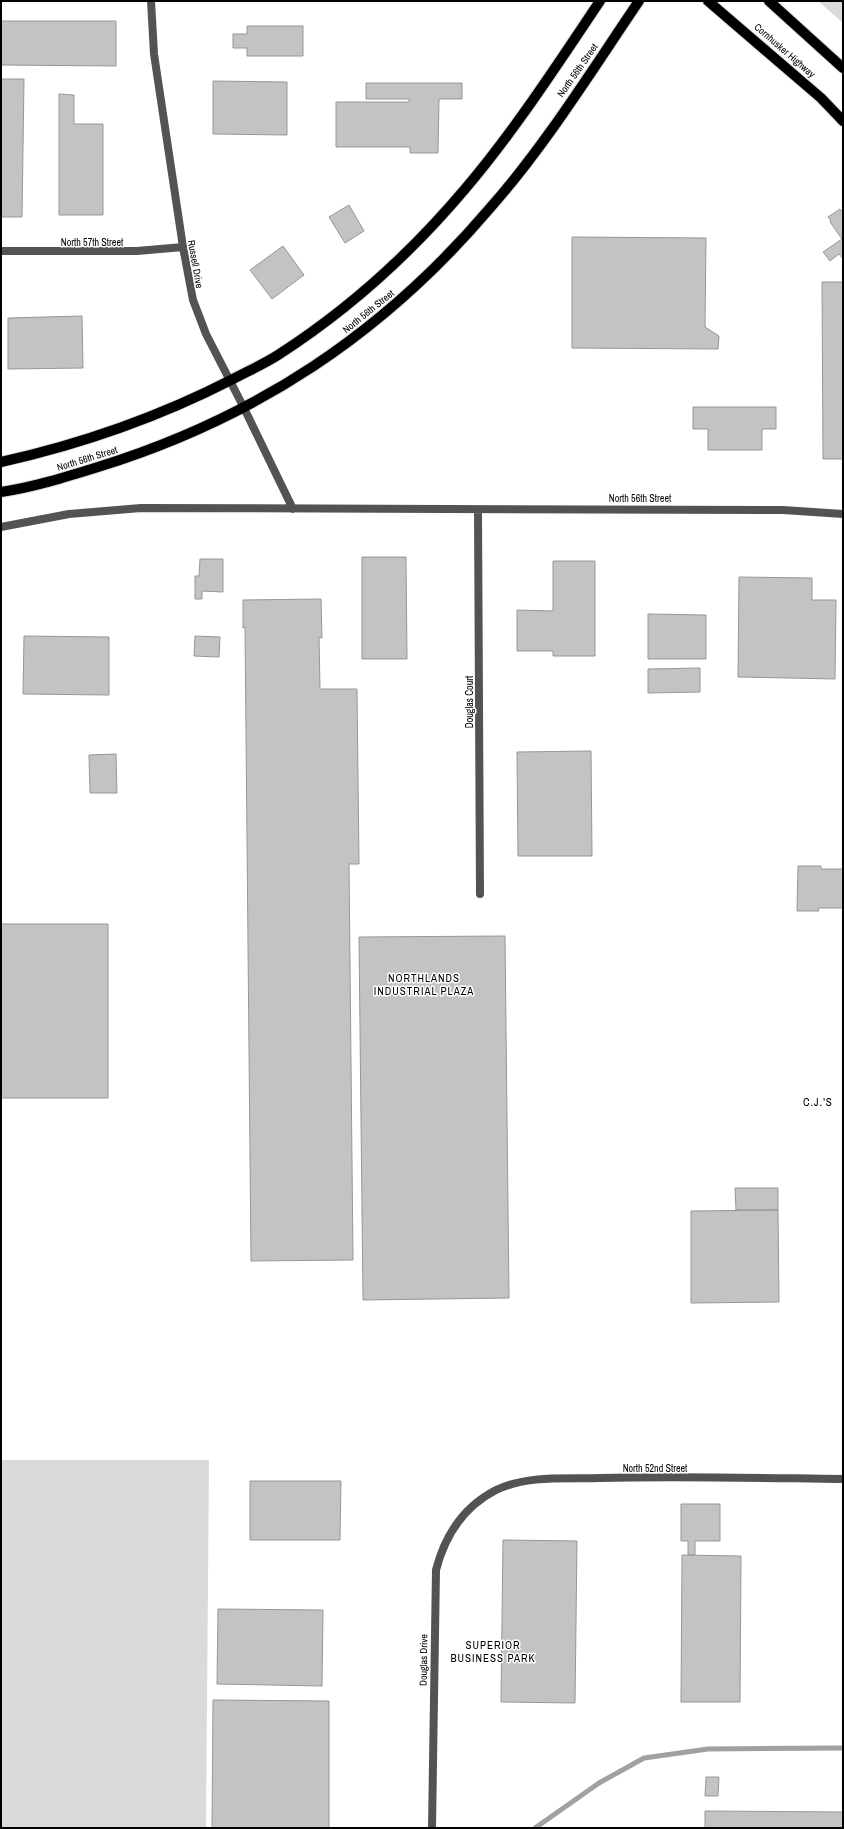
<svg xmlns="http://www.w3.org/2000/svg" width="844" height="1829" font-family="'Archivo Narrow',sans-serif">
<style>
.green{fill:#dadada}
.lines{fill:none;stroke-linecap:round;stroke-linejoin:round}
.stream{stroke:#a1a1a1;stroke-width:5}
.building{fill:#c3c3c3;stroke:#979797}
.primary-casing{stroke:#dbdbdb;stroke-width:12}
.lane{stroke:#535353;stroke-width:8}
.street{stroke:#535353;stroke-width:8}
.primary{stroke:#000;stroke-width:10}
.labels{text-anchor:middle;stroke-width:3;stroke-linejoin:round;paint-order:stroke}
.street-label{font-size:10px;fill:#000;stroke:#fff}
.neighbourhood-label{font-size:11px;letter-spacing:1px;fill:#000;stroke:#fff}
</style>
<rect width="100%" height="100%" fill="#fff"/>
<path class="green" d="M818 1H843V23Z
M1 1460H209L206 1828H1Z"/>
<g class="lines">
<path class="stream" d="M535 1828 599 1783 644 1758 708 1749 843 1748"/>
</g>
<path class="building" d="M1 21H116V66L1 65Z
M247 26H303V56H247V48H233V34H247Z
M1 79H24L22 217H1Z
M213 81 287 82V135L213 134Z
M366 83H462V99H439L438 153H410V147H336V102H409V99H366Z
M59 94 74 95V124H103V215H59Z
M349 205 364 231 345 243 329 217Z
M840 209 843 213V259L839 254 830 261 823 252 842 239 830 222 831 221 828 217Z
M572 237 706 238 705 327 719 336 718 349 572 348Z
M283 246 304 275 272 299 250 270Z
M822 282H843V459H823Z
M82 316 83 368 8 369V318Z
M693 407H776V429H762V450H708V429H693Z
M362 557H406L407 659H362Z
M200 559H223V592L202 591V599H195V576H199Z
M553 561H595V656H553V651H517V610L553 611Z
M739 577 812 578V600H836L835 679 738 677Z
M321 599 322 638 319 637 320 689H357L359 864H349L353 1260 251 1261 245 627 243 628V600Z
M648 614 706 615V659H648Z
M24 636 109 637V695L23 694Z
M195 636 220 637 219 657 194 656Z
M700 668V692L648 693V669Z
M591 751 592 856H518L517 752Z
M116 754 117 793H90L89 755Z
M798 866H821V869H843V908H818L819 911H797Z
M1 924H108V1098H1Z
M505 936 509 1298 363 1300 359 937Z
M735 1188H778V1210H736Z
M778 1210 779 1302 691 1303V1211Z
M250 1481H341L340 1540H250Z
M681 1504H720V1541H695V1555H688V1541H681Z
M503 1540 577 1541 575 1703 501 1702Z
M682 1555 741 1556 740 1702H681Z
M218 1609 323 1610 322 1686 217 1684Z
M213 1700 329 1701V1828H212Z
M706 1777H719L718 1796H705Z
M705 1811 843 1812V1828H705Z"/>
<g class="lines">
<defs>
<path id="primary" d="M708 1 821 98 843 121
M769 1 843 68
M1 462C82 444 159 417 233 379 248 371 264 364 278 355 348 310 411 253 465 189 515 130 557 65 600 1
M1 492C34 487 66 477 98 467 256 418 383 334 490 208 545 146 592 70 639 1"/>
</defs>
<use href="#primary" class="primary-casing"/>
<path class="lane" d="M432 1828 436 1570C445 1535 463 1507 496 1490 527 1475 566 1479 600 1478 681 1476 762 1478 843 1479"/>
<path class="street" d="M151 1 154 54 183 247 193 300 206 334 244 408 293 509
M1 251H137L183 247
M478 510 480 894
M1 527 69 514 141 508 783 510 843 514"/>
<use href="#primary" class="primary"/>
</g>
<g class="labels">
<g class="street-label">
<text transform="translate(785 50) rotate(41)" y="4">Cornhusker Highway</text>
<text transform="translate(577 70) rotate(-55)" y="4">North 56th Street</text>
<text x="92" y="246">North 57th Street</text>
<text transform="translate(196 264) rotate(80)" y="4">Russell Drive</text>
<text transform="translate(368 311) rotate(-39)" y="4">North 56th Street</text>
<text transform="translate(87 458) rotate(-17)" y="4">North 56th Street</text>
<text x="640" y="502">North 56th Street</text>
<text transform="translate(469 702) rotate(-90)" y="4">Douglas Court</text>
<text x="655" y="1472">North 52nd Street</text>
<text transform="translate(423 1660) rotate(-89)" y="4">Douglas Drive</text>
</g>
<g class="neighbourhood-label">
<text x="424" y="982">NORTHLANDS<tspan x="424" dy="13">INDUSTRIAL PLAZA</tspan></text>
<text x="818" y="1106">C.J.'S</text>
<text x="493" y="1649">SUPERIOR<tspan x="493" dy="13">BUSINESS PARK</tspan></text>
</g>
</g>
<rect width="844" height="1829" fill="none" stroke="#000000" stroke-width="4"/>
</svg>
